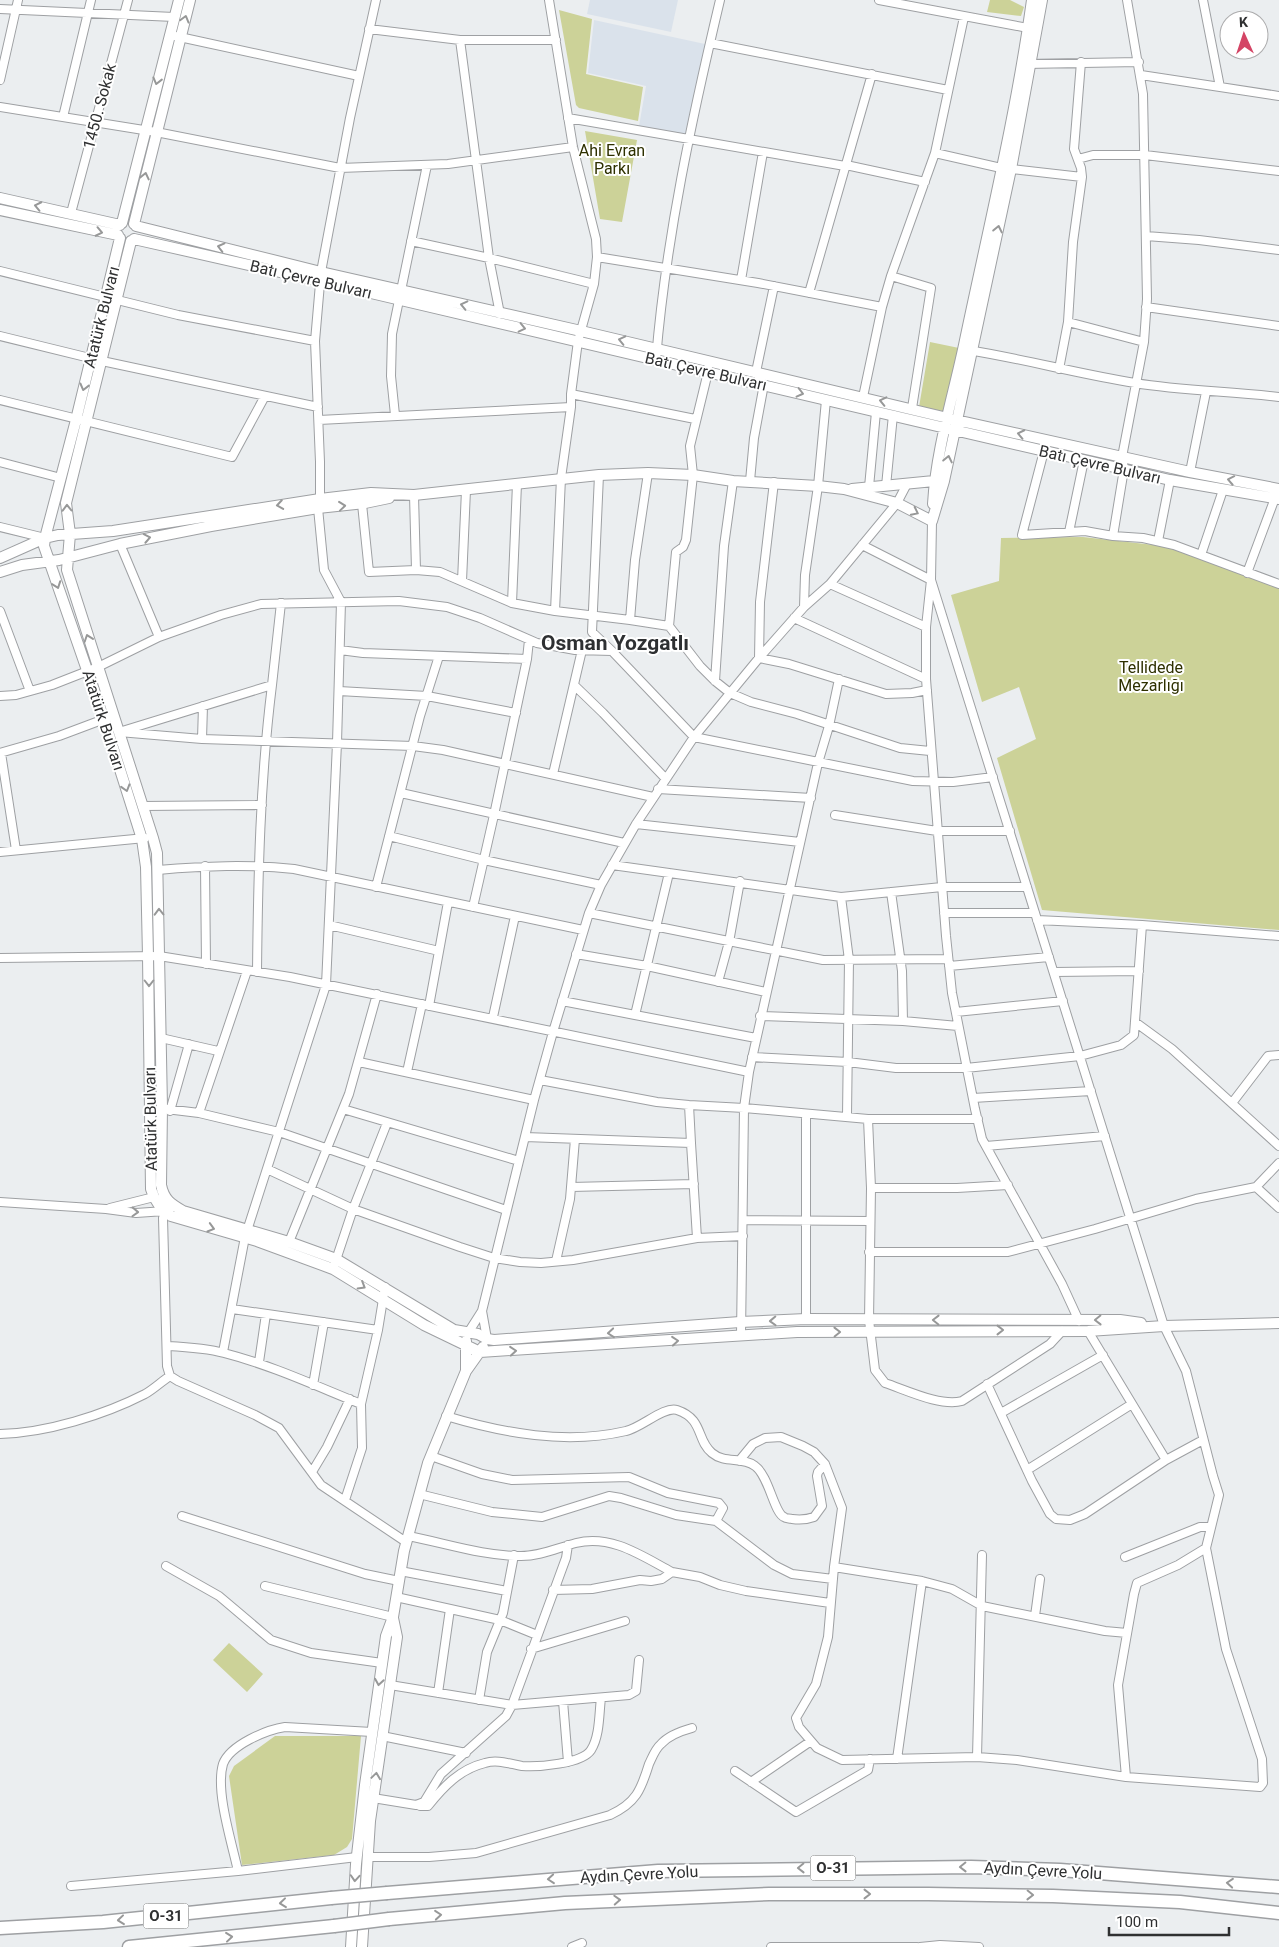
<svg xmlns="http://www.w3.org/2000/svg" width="1279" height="1947" font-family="Roboto,sans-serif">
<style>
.built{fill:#dae2eb}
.green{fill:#ccd298}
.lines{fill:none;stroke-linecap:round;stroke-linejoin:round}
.minor-casing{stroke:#9ea0a3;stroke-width:10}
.major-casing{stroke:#9ea0a3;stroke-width:12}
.highway-casing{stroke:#9ea0a3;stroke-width:15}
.minor{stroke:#fff;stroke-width:8}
.major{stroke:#fff;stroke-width:10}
.highway{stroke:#fff;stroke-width:12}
.highway-bridge-casing{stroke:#9ea0a3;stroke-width:15;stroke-linecap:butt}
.highway-bridge{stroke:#fff;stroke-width:12}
.oneway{stroke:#979898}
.labels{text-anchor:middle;stroke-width:4;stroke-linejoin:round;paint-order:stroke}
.shield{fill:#fff;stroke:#6d6e6f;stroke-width:1}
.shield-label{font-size:15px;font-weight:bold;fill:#2f3031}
.street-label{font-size:16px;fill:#2f3031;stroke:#fff}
.park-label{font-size:16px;fill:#2e3000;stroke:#fff}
.district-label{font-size:21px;font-weight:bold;fill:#2e3032;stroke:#fff}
</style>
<rect width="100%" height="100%" fill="#ebeef0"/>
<path class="built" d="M590 0H678L671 32 587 14Z
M594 20 705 44 685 135 639 126 646 86 588 73Z"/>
<path class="green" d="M990 0H1010L1024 7 1021 16 987 12Z
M559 10 592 19 586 74 643 87 638 121 579 108 576 105Z
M585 131 637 140 622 222 600 219Z
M930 342 959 348 948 412 919 407Z
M1083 537 1172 547 1279 585V930L1042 910 997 758 1036 739 1019 687 982 702 951 595 999 581 1001 538Z
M229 1643 263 1674 247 1692 213 1660Z
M275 1736H361L352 1839 347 1847 334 1855 242 1865 229 1776 234 1766Z"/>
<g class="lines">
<defs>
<path id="minor" d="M879 0 1028 28
M1203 0 1220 87 1279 96
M0 9 174 17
M369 29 460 40H556
M175 36 359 76
M460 40 489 258 500 314
M710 43 948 90
M1025 64 1139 62
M1141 75 1220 87
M0 80 18 0
M0 107 156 132 340 168 448 164 573 147
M63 117 91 0
M568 118 845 166
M935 153 1001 168
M1078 159 1093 155H1145L1279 171
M846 165 925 182
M1011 169 1082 177
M71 213 128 0
M1146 236 1199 240 1279 250
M411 241 489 258 594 284
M597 257 758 283 882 307
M0 271 178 315 315 341
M891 276 931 288 912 408
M741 280 763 152
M809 293 872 74
M1146 307 1279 326
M1068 322 1144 342
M0 336 102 361 318 407
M968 350C1024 359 1079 374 1135 383 1183 391 1231 391 1279 397
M656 359C666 238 692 118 720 0
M1059 369 1068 322 1073 242 1082 177 1081 168 1074 149 1081 62
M571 394 695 419
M863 397 882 307 891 276 935 153 964 17
M0 400 232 457 265 396
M395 415 391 376 392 334 427 165
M319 420 571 407V394L578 341 594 284 597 257 596 239 573 147 549 0
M1044 451 1022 535 1085 531 1113 536 1143 538 1174 545 1279 584
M0 462 61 478
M1190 472 1206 392
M599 475 592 632 612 651
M750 481 754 438 764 384 756 372 774 286
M774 482 760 602 759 658 789 664 886 694 912 693 927 690
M886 486 893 415
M869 487 876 412
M414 495 416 570 440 572 512 603 555 611 630 620 669 626 700 666 715 681 730 693 751 702 797 714 900 748 930 751
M362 504 369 572 416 570
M932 521 931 580 1164 1326 1186 1371 1213 1476 1219 1495 1206 1548 1178 1565 1137 1583 1134 1594 1118 1685 1126 1777
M0 527 45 538
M1069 532 1084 460
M1113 536 1124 469 1122 457 1144 342 1147 299 1143 94 1127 0
M1158 541 1170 480
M120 544 159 637
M1201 555 1223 490
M1247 573 1275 498 1279 496
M462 581 466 490
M830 584 926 627 931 580 862 545
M512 603 517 484
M804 607 805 575 818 486 826 400
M0 611 30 691
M555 611 561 478 571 407
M794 618 926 679 946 936 952 993 975 1109 982 1139 1062 1284 1079 1321
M630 620 635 560 648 473
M669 626 676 552 683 547 686 540 693 475 690 446 708 372V368
M926 627V679
M340 650 363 653 527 659
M715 681 724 546 733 481
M574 685 603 713 666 779
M339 691 427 696 516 713
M0 696 16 695 52 685 98 667 159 637 221 615 261 604 399 601 447 607 480 618 537 643 575 650 612 651 694 737 913 781 953 782 993 777
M203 706 202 739 413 746 443 750 653 797
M202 739 119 732 272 685 281 603
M0 753 59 736 107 718
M1 753 16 850
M553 774 582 650
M658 789 811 798
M401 793 624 843
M143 806 262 805
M835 815 937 831H1010
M636 824 800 842
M389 836 484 860 601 885
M0 852 145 838
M612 865 841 897
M205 866 206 964
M158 870C205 866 248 864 294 869L583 930
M669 873 635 1015 756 1038
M376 887 420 716 439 656
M891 892 902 971 903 1021
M473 907 494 815 527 659 529 640
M589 913 823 960 948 959
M944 913H1035
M1037 920 1142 925 1279 936
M329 925 439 951
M576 954 647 966 766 992
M0 958 159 956 290 977 749 1072
M949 966 1049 957
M247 971 199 1113 279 1132 506 1210
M257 972C258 876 260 781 272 685
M1054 972 1139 971
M718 982 729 942 740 881
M562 1001 635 1015
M429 1006 448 902
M956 1012 1063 1001
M760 1016 903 1021 958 1026
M493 1017 515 916
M1135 1022 1172 1049 1279 1146
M161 1038 218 1051
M752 1057 848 1062 896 1068H966L1080 1056 1121 1045 1134 1035 1142 925
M359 1062 534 1100
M407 1072 422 1004
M540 1080 657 1102 689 1105 744 1108 868 1119H978
M973 1098 1091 1091
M1232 1103 1268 1056 1279 1055
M166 1109 199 1113
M343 1109 519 1161
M170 1111 189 1044
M847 1116 849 960 841 897 942 887H1027
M868 1119 871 1188 869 1320 875 1370 885 1383C906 1390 941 1407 962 1401L1050 1344 1062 1331
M525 1137 691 1143 689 1105
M691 1143 697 1238
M986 1146 1105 1136
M267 1169 353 1209 460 1247 494 1258 520 1262 541 1263 573 1260 697 1238 743 1236
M571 1187 694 1184
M1256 1187 1279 1208
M871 1188H957L1008 1185
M0 1202 106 1209 136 1213 165 1211
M110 1208 154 1197
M744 1220 870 1221
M289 1242 349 1094 377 994
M869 1252H1008L1095 1229 1196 1199 1256 1187 1279 1163
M556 1261 570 1199 575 1139
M333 1269 353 1209 387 1123
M232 1309 378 1330
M482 1311 487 1339
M806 1319V1114
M468 1333 482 1311 534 1100 553 1032 589 913 601 885 636 824 694 737 759 658 804 607 830 584 897 503 907 484
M741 1335 744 1108 749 1072 818 763 829 726 839 679
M167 1346C186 1347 206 1348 224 1353 271 1365 316 1386 361 1404
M223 1352 245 1237 326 985 337 743 341 602 324 570 318 508 320 499V462L315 341 321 272 350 118 376 0
M259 1362 266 1314
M170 1376 178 1381 255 1415 279 1428 321 1485 406 1542
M987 1384 1032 1481 1050 1514 1056 1519 1070 1520 1085 1514 1166 1460 1088 1331
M313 1385 324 1322
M1001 1413 1103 1355
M446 1416C503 1433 566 1445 626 1431 641 1428 664 1406 677 1410 704 1419 696 1440 712 1453 725 1464 742 1456 755 1466 769 1476 774 1513 784 1517 786 1519 789 1518 792 1519 800 1520 806 1520 814 1517L822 1506 817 1476 818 1472 825 1464
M0 1434C46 1433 104 1415 145 1394 154 1389 162 1381 170 1376L167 1366 163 1218 167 1207
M431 1456 482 1474 512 1480 629 1477 668 1493 719 1503 723 1508 716 1521
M1166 1460 1203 1440
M739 1461 753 1444 765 1438 781 1437 803 1446 814 1452 825 1464 842 1508 834 1567 828 1637 816 1684 796 1718 799 1727 817 1748 842 1760 977 1757 1017 1760 1126 1777 1260 1787 1263 1783 1262 1759 1226 1649 1206 1548
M1027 1470 1132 1404
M312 1472 327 1447 350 1399
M419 1494 492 1512 542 1517 609 1496 621 1498 676 1515 716 1521 774 1565 792 1574 833 1579
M345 1500 362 1448 361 1404 378 1330 385 1287
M182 1516 365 1574 399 1581
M408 1536C445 1543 483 1556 521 1556 540 1556 557 1548 576 1543 611 1534 642 1556 672 1572
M1125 1557 1200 1527H1211
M166 1566 219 1596 271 1640 311 1653 382 1663
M834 1567 922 1581 952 1589 982 1606 1105 1631 1127 1633
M400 1571 507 1591
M265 1586 393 1617
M553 1590 592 1589 640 1580 651 1581 662 1579 672 1572 700 1577 720 1585 746 1591 830 1603
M396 1597 500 1620 537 1635
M1035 1616 1040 1579
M531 1649 625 1621
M390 1685 512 1705 629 1695 636 1691 639 1660
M438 1693 450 1609
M479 1700 487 1652 503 1613 514 1555
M563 1701 568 1762
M382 1736 466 1753
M977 1757 982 1555
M897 1759 922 1581
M735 1771 796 1812 868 1770 870 1759
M751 1782 811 1741
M373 1798 416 1805 424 1802 441 1774 506 1716 512 1705 566 1558 568 1545
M420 1806H428C443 1787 460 1769 485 1763 497 1759 510 1764 522 1766 538 1767 582 1764 591 1750 600 1736 599 1713 601 1698
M368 1857H429L476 1853 610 1815C636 1803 641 1790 649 1764 652 1758 655 1749 661 1744 669 1735 681 1731 692 1728
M238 1871C232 1843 215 1791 223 1764 230 1745 266 1730 285 1727L372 1732
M71 1886 238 1871 357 1857
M572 1947 582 1943
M771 1947H917
M920 1947 940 1945 979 1947"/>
<path id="major" d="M0 198 120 225
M0 210 118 235
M122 223 179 0
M134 224 190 0
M136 226 321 272 581 331 956 420 1190 472 1279 489
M120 238 76 420 45 538 44 546 104 719 142 839 146 867 148 956 151 1189 154 1197 159 1205 171 1216 257 1241 333 1269 424 1325 480 1352 797 1332 1088 1331 1164 1326 1279 1323
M134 239 320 281 954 430 1170 480 1279 499
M131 241 66 503 70 534 67 570 153 838 157 853 162 1107 161 1185C164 1200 171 1204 183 1211L289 1242 336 1259 454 1330 478 1334 487 1339 494 1340 740 1322 806 1319 1120 1320 1141 1323
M852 489 934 481
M933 504C936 450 953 397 964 345 988 230 1016 116 1032 0
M932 521 944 481 1011 169 1042 0
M0 558 45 538 58 535 113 531 320 499 371 493 414 495 599 475 648 473 693 475 733 481 818 486 844 489 897 503 932 521
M0 572 22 565 59 560 120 544 211 526 318 508 365 503 389 498
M466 1371V1341
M351 1947 356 1864 365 1785 386 1636 393 1617 404 1551 428 1463 466 1371 483 1347
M362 1947 370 1821 397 1637 393 1618"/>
<path id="highway" d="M387 1893 658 1871 971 1867 1060 1870 1279 1887
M389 1919 565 1903 769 1894H928L1053 1896 1180 1902 1279 1913
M0 1928 103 1922 331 1898
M129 1947 334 1926"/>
</defs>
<use href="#minor" class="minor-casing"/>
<use href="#major" class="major-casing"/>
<use href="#highway" class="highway-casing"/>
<use href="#minor" class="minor"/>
<use href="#major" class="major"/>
<use href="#highway" class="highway"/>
<defs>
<path id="highway-bridge" d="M331 1898 387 1893
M334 1926 389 1919"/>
</defs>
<use href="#highway-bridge" class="highway-bridge-casing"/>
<use href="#highway-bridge" class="highway-bridge"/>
</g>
<defs><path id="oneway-chevron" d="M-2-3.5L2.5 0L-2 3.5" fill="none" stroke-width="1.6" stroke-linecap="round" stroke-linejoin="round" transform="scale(1.25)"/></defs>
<g class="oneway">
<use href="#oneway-chevron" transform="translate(185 19) rotate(-75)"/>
<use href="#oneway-chevron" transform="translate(157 81) rotate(104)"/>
<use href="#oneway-chevron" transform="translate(145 176) rotate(-77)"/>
<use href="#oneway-chevron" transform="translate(38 206) rotate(-168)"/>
<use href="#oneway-chevron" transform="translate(998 229) rotate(-78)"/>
<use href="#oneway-chevron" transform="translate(99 232) rotate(12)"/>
<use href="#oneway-chevron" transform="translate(221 247) rotate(-166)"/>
<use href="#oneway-chevron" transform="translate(464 305) rotate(-167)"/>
<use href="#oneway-chevron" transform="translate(522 328) rotate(13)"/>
<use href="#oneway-chevron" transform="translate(622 340) rotate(-167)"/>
<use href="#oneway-chevron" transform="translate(84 387) rotate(104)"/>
<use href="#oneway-chevron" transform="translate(800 393) rotate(14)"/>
<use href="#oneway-chevron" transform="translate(883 401) rotate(-167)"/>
<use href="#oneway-chevron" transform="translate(1021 434) rotate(-168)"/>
<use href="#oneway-chevron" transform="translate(948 459) rotate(-78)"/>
<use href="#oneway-chevron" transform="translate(1231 480) rotate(-169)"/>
<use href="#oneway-chevron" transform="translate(280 505) rotate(171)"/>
<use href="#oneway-chevron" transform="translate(342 506) rotate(-6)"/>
<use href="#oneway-chevron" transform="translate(67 508) rotate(-91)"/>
<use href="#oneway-chevron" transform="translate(915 512) rotate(26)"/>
<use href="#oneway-chevron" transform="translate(147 538) rotate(-11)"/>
<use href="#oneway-chevron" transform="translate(57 585) rotate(70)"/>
<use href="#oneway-chevron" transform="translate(88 638) rotate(-109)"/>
<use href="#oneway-chevron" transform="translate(126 788) rotate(73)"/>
<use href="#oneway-chevron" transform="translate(159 912) rotate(-91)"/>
<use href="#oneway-chevron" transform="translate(149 983) rotate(90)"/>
<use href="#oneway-chevron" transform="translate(135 1212) rotate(2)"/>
<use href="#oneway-chevron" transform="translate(211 1228) rotate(16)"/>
<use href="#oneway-chevron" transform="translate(362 1286) rotate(31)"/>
<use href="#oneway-chevron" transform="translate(936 1320) rotate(-179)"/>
<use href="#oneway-chevron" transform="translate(1098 1320) rotate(179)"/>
<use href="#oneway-chevron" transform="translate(773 1321) rotate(178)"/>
<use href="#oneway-chevron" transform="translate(1000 1330)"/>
<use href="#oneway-chevron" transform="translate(837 1332) rotate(-1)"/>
<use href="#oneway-chevron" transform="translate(611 1333) rotate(175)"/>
<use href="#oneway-chevron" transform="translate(675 1341) rotate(-5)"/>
<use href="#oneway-chevron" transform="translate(513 1351) rotate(-5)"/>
<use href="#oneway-chevron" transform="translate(379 1682) rotate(99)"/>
<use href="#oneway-chevron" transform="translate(376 1776) rotate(-82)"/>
<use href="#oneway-chevron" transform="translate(963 1867) rotate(179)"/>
<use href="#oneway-chevron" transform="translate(801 1868) rotate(179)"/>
<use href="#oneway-chevron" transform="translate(355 1878) rotate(94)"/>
<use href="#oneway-chevron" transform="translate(551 1879) rotate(175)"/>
<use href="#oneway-chevron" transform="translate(1230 1883) rotate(-175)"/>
<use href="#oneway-chevron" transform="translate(867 1894)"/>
<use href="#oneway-chevron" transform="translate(1030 1895) rotate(1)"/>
<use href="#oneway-chevron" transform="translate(617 1900) rotate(-3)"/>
<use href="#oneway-chevron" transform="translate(283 1903) rotate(174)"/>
<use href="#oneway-chevron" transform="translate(438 1915) rotate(-5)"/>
<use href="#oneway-chevron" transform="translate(121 1920) rotate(174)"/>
<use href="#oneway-chevron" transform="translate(229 1937) rotate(-6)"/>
</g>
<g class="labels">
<g class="shield">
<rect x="810.5" y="1855.5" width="45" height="25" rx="4"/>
<rect x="143.5" y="1903.5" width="45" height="25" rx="4"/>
</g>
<g class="shield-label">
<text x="833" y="1873">O-31</text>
<text x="166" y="1921">O-31</text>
</g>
<g class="street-label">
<text transform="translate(99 106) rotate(-75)" y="6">1450. Sokak</text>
<text transform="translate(311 279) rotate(13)" y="6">Batı Çevre Bulvarı</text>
<text transform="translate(101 317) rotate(-76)" y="6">Atatürk Bulvarı</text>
<text transform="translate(706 371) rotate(13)" y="6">Batı Çevre Bulvarı</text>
<text transform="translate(1100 464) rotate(13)" y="6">Batı Çevre Bulvarı</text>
<text transform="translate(104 720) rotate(72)" y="6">Atatürk Bulvarı</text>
<text transform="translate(150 1119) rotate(-91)" y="6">Atatürk Bulvarı</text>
<text transform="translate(1043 1870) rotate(3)" y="6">Aydın Çevre Yolu</text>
<text transform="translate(639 1874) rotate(-3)" y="6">Aydın Çevre Yolu</text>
</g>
<g class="park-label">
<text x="612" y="156">Ahi Evran<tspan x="612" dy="18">Parkı</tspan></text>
<text x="1151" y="673">Tellidede<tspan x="1151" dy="18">Mezarlığı</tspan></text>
</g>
<g class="district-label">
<text x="615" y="650">Osman Yozgatlı</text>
</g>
</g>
<g transform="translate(1244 35) rotate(357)"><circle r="24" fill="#ffffff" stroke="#acacad"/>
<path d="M0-4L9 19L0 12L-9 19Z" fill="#d44465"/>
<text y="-8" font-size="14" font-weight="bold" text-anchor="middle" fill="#2f3031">K</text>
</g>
<path d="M1109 1927v8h120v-8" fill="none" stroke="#2f3031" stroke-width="2.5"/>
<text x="1116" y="1927" font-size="15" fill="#2f3031" stroke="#ffffff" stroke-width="4" paint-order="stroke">100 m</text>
</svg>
